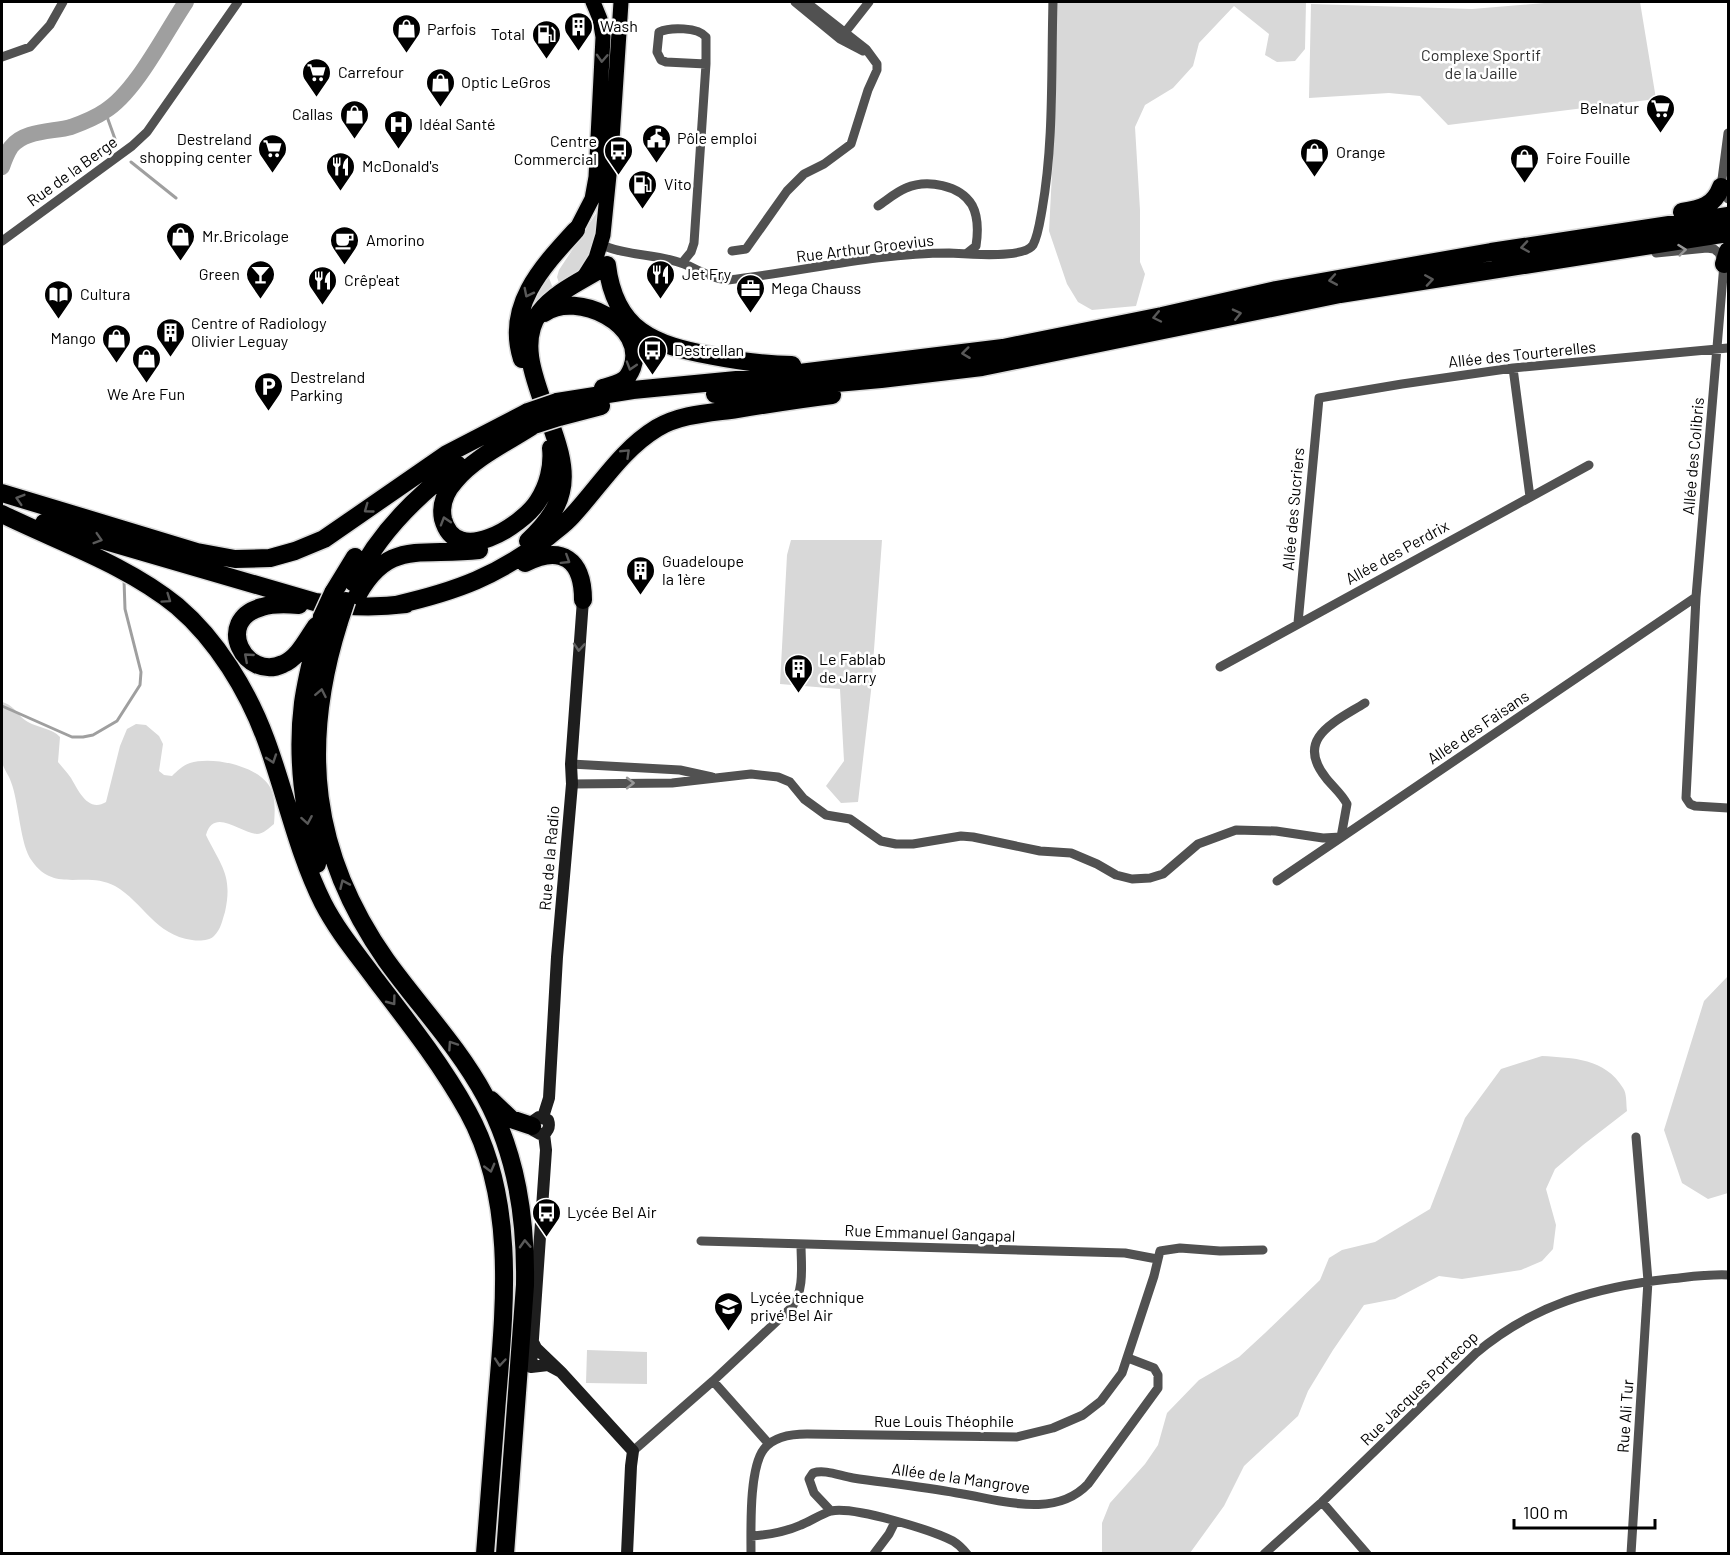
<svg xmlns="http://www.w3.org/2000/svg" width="1730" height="1555" font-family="Barlow,sans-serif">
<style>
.green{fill:#d8d8d8}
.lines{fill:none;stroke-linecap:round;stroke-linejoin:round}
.stream{stroke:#9f9f9f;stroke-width:3}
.river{stroke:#9f9f9f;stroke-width:16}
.primary-casing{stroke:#dbdbdb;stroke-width:18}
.highway-casing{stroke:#dbdbdb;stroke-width:21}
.street{stroke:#515151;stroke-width:9}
.secondary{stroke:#1e1e1e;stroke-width:12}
.primary{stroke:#000;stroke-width:15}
.highway{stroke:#000;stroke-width:18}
.highway-bridge-casing{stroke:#dbdbdb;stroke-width:21;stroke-linecap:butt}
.highway-bridge{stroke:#000;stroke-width:18}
.oneway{stroke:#595959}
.oneway2{stroke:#979797}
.oneway3{stroke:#626262}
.labels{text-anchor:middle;stroke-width:5;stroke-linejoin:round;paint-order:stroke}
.poi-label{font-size:16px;fill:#000;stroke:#fff;text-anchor:start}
.park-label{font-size:16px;fill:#2f2f2f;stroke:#fff}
.street-label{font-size:16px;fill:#000;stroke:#fff}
</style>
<rect width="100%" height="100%" fill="#fff"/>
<path class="green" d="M1048 2H1306L1305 49 1295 61 1277 62 1265 55 1269 34 1234 6 1199 43 1193 66 1173 88 1145 105 1135 127 1140 210V262L1145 274 1136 306 1092 310 1078 302 1067 284 1049 231 1056 96Z
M1556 2H1640L1656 99 1448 125 1420 96 1389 93 1309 98 1311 4 1472 9Z
M597 212 602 213 595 254 566 287 559 283 557 277 559 270Z
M548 275 555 294 525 315Z
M791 540H882L871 691 858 802 841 803 826 786 844 761 840 689 780 684 787 555Z
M2 702C16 706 17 716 28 722 38 728 52 728 60 737L58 762C62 767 67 772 71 778 78 790 88 813 106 802L120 746 127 729 136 724 146 725 159 736 163 744 159 771 164 775 172 776C177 771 183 765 190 763 211 756 254 765 268 784 276 795 275 811 274 824 269 828 263 834 257 834 240 833 214 807 206 835 221 866 233 875 225 912 222 921 221 929 214 936 209 941 199 941 192 940 155 935 144 903 115 886 85 870 55 894 32 861 20 846 19 802 11 782 9 775 3 769 2 761 0 744 1 720 2 702Z
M1728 976V1193L1708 1199 1682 1183 1664 1130 1704 1001Z
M1542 1056C1573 1058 1605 1058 1623 1088 1627 1093 1626 1104 1627 1111L1583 1145 1555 1169 1546 1189 1556 1225 1553 1249 1542 1261 1521 1270 1462 1279 1439 1276 1395 1299 1364 1305 1333 1350 1308 1391 1298 1416 1244 1466 1224 1506 1190 1553H1102V1523L1110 1503 1145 1464 1158 1445 1167 1413 1199 1380 1239 1357 1265 1333 1320 1280 1329 1258 1342 1250 1375 1242 1430 1209 1465 1118 1501 1069Z
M587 1350 647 1352V1384L586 1383Z"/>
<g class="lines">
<path class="stream" d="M105 111 115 139
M131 162 176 198
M2 706 72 737H83L93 735 117 721 140 685 141 672 125 609 124 580"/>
<path class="river" d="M2 167C4 161 7 153 11 147 24 130 53 132 71 127 82 123 95 118 105 111 136 92 165 33 186 2"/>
<defs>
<path id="primary" d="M576 230 592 199 596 177 603 37 600 19 593 2
M584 277 596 258 603 235 611 155 621 2"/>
<path id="highway" d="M1682 212C1701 209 1714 206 1721 187
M1724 264 1728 251
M544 313C577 290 648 325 632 368 630 373 628 377 624 380 618 384 610 386 603 388
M522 359C505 306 542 267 576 230
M715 394 881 379 982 367 1340 294 1728 233
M557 402 633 390 767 377 1003 348 1162 316 1276 290 1491 252 1728 216
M559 417 601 406
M534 425C508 442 475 457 455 481 446 491 440 505 443 519 456 568 522 526 538 501 548 486 553 466 551 448
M2 493 197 552 235 559 270 558 295 551 324 539 447 454 528 412
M2 514C59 542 127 565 177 606 217 640 248 691 266 740 286 794 297 851 323 903 338 932 357 954 376 980 409 1023 442 1065 468 1112 516 1199 505 1304 497 1399 493 1450 489 1502 485 1554
M44 523 315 602C346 607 375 608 406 604
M528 541C542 528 557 511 561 492 575 438 503 360 540 312 556 291 586 279 607 265 615 331 654 345 713 356 739 361 766 365 792 365
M525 563C562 544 583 560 583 600
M354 583C377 535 416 496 458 465
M333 593 355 557
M354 602C386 537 420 557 479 550
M299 605C287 604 274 603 262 607 213 620 245 682 283 664 298 658 307 639 316 626
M396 605C457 591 498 576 548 537 556 530 565 524 572 516 600 486 621 450 657 428 681 414 710 413 737 409 768 404 800 399 832 395
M339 622C300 746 311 853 386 960 419 1006 458 1046 485 1096 517 1155 526 1219 525 1285L505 1554
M317 864C304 811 296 758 303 703 307 674 315 646 322 617
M491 1100 511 1119 532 1126"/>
</defs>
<use href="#primary" class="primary-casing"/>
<use href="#highway" class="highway-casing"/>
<path class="street" d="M795 2 840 39 863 51
M843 35 869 2
M2 57 30 47 50 25 63 2
M1728 133 1721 187 1728 199
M878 206C887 200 896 192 906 188 927 179 960 185 972 205 979 218 978 233 976 246L966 254
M2 241 132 146 147 132 238 2
M607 247C631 256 658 254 684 264 699 270 713 279 728 280 801 272 875 253 949 253 966 254 1024 259 1033 245 1038 236 1040 221 1042 210 1054 142 1051 71 1053 2
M732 251 746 249 787 191 804 174 824 164 851 144 868 90 877 70V64L866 49 806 2
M1656 253 1707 248 1714 249 1719 253 1724 264 1696 597 1686 798 1690 804 1695 806 1728 808
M682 263 691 252 694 243 706 64V37C698 27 670 27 659 32L657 52 661 60 666 62 706 64
M1513 368 1530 497
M1298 623 1319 398 1402 384 1513 368 1728 348
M1220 667 1589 465
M571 764 680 770 712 777
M572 784 672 783 751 774 778 777 790 782 804 799 826 815 850 819 881 841 896 844H913L961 836 973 837 1040 851 1071 853 1097 864 1116 875 1132 879 1150 878 1163 874 1198 844 1236 830 1276 831 1323 838 1341 837 1347 804C1342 794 1333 787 1326 778 1294 738 1335 722 1365 703
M1277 881 1696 597
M701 1241 1125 1253 1157 1259
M713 1381 769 1444
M633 1451 713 1381 792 1307C805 1289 801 1265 801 1244
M1322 1502 1367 1554
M831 1511 814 1493 809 1479 813 1473C825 1469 840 1476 853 1478 888 1483 923 1487 957 1493 999 1499 1054 1520 1088 1484L1158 1388V1375L1154 1368 1128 1358
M751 1536C768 1535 785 1532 801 1525 811 1521 821 1514 831 1511 854 1506 931 1530 953 1541 958 1544 963 1549 967 1554
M751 1554C751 1528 749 1468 764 1449 774 1436 792 1434 807 1434L1017 1437 1053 1428 1083 1415 1101 1401 1122 1373 1154 1276 1160 1251 1180 1248 1220 1251 1263 1250
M874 1554 889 1534 895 1522
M1264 1554 1322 1502 1476 1353C1533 1305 1596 1287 1669 1279 1689 1277 1709 1274 1728 1275
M1631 1554 1648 1281 1636 1137"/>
<path class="secondary" d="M543 1117 549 1098 557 957 572 784 571 764 583 600
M544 1134H540L533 1130 532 1122 539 1117 548 1120C550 1126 549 1130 544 1134L546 1150 531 1367 548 1365 561 1372
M533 1342 536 1348 561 1372 633 1451 631 1466 627 1554"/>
<use href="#primary" class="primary"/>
<use href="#highway" class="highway"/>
<defs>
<path id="highway-bridge" d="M528 412 557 402
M534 425 559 417
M322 617 333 593
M339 622 346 601"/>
</defs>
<use href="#highway-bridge" class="highway-bridge-casing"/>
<use href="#highway-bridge" class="highway-bridge"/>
</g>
<defs><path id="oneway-chevron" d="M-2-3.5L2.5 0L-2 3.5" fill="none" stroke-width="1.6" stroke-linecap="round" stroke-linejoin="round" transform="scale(1.5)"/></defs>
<g class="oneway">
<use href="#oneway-chevron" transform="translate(602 58) rotate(93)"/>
<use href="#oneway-chevron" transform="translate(1525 247) rotate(171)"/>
<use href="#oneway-chevron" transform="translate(1333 280) rotate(170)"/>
<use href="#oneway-chevron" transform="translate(1429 280) rotate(-9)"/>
<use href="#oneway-chevron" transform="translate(528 293) rotate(117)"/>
<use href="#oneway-chevron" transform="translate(1237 314) rotate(-13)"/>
<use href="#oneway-chevron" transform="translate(1157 317) rotate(168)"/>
<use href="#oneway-chevron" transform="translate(966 353) rotate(173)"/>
<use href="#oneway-chevron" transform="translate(631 366) rotate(107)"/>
<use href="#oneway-chevron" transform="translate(626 453) rotate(-44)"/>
<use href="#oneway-chevron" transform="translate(20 499) rotate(-163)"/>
<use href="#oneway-chevron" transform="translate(368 509) rotate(144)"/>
<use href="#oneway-chevron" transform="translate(445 521) rotate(-107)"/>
<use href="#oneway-chevron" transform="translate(98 539) rotate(17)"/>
<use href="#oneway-chevron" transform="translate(566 560) rotate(32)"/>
<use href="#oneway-chevron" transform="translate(167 599) rotate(35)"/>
<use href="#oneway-chevron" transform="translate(248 657) rotate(-139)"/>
<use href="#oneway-chevron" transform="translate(321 693) rotate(-79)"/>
<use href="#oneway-chevron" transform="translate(272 759) rotate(71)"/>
<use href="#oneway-chevron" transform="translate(307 820) rotate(80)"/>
<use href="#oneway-chevron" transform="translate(344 884) rotate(-114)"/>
<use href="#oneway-chevron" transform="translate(392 1001) rotate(53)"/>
<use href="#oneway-chevron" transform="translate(452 1045) rotate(-124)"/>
<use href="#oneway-chevron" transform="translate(490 1168) rotate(75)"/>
<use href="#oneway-chevron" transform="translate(525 1244) rotate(-93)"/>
<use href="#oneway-chevron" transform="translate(500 1362) rotate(95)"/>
</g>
<g class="oneway2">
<use href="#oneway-chevron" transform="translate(1682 250) rotate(-6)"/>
<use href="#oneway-chevron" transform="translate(630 783)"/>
</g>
<use class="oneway3" href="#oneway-chevron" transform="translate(579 647) rotate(94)"/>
<defs>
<symbol id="building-pin" viewBox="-11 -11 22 30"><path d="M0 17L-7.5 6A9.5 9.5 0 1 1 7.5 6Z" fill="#000" stroke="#fff"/><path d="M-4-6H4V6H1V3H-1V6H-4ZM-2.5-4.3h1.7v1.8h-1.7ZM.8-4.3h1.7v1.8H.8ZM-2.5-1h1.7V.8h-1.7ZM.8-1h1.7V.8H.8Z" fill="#fff"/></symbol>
<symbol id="shop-pin" viewBox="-11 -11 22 30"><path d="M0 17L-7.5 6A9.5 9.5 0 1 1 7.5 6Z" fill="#000" stroke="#fff"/><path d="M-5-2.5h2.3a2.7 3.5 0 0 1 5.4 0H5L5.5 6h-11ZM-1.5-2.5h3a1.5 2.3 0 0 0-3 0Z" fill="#fff"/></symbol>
<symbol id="fuel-pin" viewBox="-11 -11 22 30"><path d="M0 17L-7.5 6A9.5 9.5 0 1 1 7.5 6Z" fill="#000" stroke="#fff"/><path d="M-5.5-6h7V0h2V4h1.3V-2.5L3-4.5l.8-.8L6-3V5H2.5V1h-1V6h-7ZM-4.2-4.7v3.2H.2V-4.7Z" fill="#fff"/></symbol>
<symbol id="supermarket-pin" viewBox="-11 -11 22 30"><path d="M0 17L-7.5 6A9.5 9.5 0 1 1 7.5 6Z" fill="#000" stroke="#fff"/><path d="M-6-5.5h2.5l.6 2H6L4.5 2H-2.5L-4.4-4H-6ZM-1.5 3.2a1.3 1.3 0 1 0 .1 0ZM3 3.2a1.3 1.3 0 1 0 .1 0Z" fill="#fff"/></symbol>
<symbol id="hospital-pin" viewBox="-11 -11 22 30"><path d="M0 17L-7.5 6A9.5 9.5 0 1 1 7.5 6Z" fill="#000" stroke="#fff"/><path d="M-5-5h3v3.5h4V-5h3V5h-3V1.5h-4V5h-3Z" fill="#fff"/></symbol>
<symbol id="civic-pin" viewBox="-11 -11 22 30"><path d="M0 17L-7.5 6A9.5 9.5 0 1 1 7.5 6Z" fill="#000" stroke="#fff"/><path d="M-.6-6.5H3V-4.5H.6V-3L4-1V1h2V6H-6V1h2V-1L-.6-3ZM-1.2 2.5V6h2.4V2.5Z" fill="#fff"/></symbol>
<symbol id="bus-pin" viewBox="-11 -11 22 30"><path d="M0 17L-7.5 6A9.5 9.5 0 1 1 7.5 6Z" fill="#000" stroke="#fff"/><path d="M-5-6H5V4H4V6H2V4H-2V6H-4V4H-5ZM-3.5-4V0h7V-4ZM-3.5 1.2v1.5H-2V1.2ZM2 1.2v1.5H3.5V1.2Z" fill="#fff"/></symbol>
<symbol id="restaurant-pin" viewBox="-11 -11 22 30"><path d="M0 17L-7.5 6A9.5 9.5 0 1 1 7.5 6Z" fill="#000" stroke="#fff"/><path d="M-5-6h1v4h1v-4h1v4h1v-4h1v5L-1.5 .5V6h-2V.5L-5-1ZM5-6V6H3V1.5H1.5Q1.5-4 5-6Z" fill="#fff"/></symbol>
<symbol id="cafe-pin" viewBox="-11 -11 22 30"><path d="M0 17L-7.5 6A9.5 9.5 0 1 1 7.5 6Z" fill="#000" stroke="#fff"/><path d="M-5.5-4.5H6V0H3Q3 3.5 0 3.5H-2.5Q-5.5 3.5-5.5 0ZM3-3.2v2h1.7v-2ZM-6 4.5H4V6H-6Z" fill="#fff"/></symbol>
<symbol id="bar-pin" viewBox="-11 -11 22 30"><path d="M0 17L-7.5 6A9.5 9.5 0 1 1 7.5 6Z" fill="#000" stroke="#fff"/><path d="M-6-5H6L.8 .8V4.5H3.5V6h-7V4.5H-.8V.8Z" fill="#fff"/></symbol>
<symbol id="office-pin" viewBox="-11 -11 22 30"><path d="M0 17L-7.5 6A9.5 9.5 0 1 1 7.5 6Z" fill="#000" stroke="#fff"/><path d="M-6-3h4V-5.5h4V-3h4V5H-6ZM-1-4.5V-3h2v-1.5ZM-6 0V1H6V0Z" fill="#fff"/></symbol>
<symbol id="library-pin" viewBox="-11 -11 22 30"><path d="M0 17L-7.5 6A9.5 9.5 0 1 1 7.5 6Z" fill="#000" stroke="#fff"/><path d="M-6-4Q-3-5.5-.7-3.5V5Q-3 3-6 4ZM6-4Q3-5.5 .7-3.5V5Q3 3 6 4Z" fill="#fff"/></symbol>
<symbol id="parking-pin" viewBox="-11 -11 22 30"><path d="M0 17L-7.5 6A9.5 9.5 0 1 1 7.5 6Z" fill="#000" stroke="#fff"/><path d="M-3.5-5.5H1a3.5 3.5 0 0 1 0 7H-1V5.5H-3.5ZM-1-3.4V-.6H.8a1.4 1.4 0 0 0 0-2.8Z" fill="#fff"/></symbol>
<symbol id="school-pin" viewBox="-11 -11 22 30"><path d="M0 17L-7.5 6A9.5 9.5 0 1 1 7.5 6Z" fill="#000" stroke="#fff"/><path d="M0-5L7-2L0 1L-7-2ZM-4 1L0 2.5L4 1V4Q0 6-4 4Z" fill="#fff"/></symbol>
</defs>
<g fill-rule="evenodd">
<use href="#building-pin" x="562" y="10" width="33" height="45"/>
<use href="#shop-pin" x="390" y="12" width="33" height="45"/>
<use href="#fuel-pin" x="530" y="18" width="33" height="45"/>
<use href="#supermarket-pin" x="300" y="56" width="33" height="45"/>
<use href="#shop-pin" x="424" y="66" width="33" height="45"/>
<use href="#supermarket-pin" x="1644" y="92" width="33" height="45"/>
<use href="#shop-pin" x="338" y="98" width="33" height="45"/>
<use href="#hospital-pin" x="382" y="108" width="33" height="45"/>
<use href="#civic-pin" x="640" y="122" width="33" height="45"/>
<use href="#supermarket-pin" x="256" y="132" width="33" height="45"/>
<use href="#bus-pin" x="602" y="134" width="33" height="45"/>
<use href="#shop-pin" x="1298" y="136" width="33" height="45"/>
<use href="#shop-pin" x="1508" y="142" width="33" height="45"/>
<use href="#restaurant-pin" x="324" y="150" width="33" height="45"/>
<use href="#fuel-pin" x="626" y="168" width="33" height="45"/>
<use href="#shop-pin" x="164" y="220" width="33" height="45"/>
<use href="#cafe-pin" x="328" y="224" width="33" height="45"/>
<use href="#bar-pin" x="244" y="258" width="33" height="45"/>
<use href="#restaurant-pin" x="644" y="258" width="33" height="45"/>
<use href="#restaurant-pin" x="306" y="264" width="33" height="45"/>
<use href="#office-pin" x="734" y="272" width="33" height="45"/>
<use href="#library-pin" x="42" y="278" width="33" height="45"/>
<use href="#building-pin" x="154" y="316" width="33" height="45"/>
<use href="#shop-pin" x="100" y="322" width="33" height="45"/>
<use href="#bus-pin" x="636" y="334" width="33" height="45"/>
<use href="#shop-pin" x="130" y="342" width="33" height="45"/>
<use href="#parking-pin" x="252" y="370" width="33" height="45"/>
<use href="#building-pin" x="624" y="554" width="33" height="45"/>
<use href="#building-pin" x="782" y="652" width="33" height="45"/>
<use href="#bus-pin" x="530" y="1196" width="33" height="45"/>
<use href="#school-pin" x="712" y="1290" width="33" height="45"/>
</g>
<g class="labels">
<g class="poi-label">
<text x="600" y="32">Wash</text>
<text x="427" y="35">Parfois</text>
<text x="525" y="40" text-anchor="end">Total</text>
<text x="338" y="78">Carrefour</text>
<text x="461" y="88">Optic LeGros</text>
<text x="1639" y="114" text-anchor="end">Belnatur</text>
<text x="333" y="120" text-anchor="end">Callas</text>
<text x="419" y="130">Idéal Santé</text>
<text x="677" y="144">Pôle emploi</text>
<text x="252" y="145" text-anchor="end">Destreland<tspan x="252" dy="18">shopping center</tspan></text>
<text x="597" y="147" text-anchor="end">Centre<tspan x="597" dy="18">Commercial</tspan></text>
<text x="1336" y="158">Orange</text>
<text x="1546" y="164">Foire Fouille</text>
<text x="362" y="172">McDonald's</text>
<text x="664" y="190">Vito</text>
<text x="202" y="242">Mr.Bricolage</text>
<text x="366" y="246">Amorino</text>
<text x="240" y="280" text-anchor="end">Green</text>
<text x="682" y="280">Jet Fry</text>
<text x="344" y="286">Crêp'eat</text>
<text x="771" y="294">Mega Chauss</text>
<text x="80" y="300">Cultura</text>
<text x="191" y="329">Centre of Radiology<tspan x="191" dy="18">Olivier Leguay</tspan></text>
<text x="96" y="344" text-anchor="end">Mango</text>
<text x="674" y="356">Destrellan</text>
<text x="290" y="383">Destreland<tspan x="290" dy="18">Parking</tspan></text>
<text x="146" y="400" text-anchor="middle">We Are Fun</text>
<text x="662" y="567">Guadeloupe<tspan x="662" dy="18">la 1ère</tspan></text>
<text x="819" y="665">Le Fablab<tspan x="819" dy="18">de Jarry</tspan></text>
<text x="567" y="1218">Lycée Bel Air</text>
<text x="750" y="1303">Lycée technique<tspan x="750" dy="18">privé Bel Air</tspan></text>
</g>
<g class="park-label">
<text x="1481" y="61">Complexe Sportif<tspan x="1481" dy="18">de la Jaille</tspan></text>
</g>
<g class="street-label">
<text transform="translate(72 171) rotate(-36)" y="6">Rue de la Berge</text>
<text transform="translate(865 248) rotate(-7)" y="6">Rue Arthur Groevius</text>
<text transform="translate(1522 354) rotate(-6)" y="6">Allée des Tourterelles</text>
<text transform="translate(1693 456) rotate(-85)" y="6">Allée des Colibris</text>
<text transform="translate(1293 509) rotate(-85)" y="6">Allée des Sucriers</text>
<text transform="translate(1397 552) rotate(-29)" y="6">Allée des Perdrix</text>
<text transform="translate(1478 727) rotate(-34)" y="6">Allée des Faisans</text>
<text transform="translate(549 858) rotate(-85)" y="6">Rue de la Radio</text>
<text transform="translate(930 1233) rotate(2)" y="6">Rue Emmanuel Gangapal</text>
<text transform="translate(1419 1388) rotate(-44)" y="6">Rue Jacques Portecop</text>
<text transform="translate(1625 1416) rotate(-86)" y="6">Rue Ali Tur</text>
<text x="944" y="1427">Rue Louis Théophile</text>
<text transform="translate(961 1478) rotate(8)" y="6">Allée de la Mangrove</text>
</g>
</g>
<rect width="1730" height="1555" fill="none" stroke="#000000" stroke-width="6"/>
<path d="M1514 1519v9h141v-9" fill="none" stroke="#000000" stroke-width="3"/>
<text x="1523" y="1519" font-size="18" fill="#000000" stroke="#ffffff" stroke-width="4.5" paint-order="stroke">100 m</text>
</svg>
